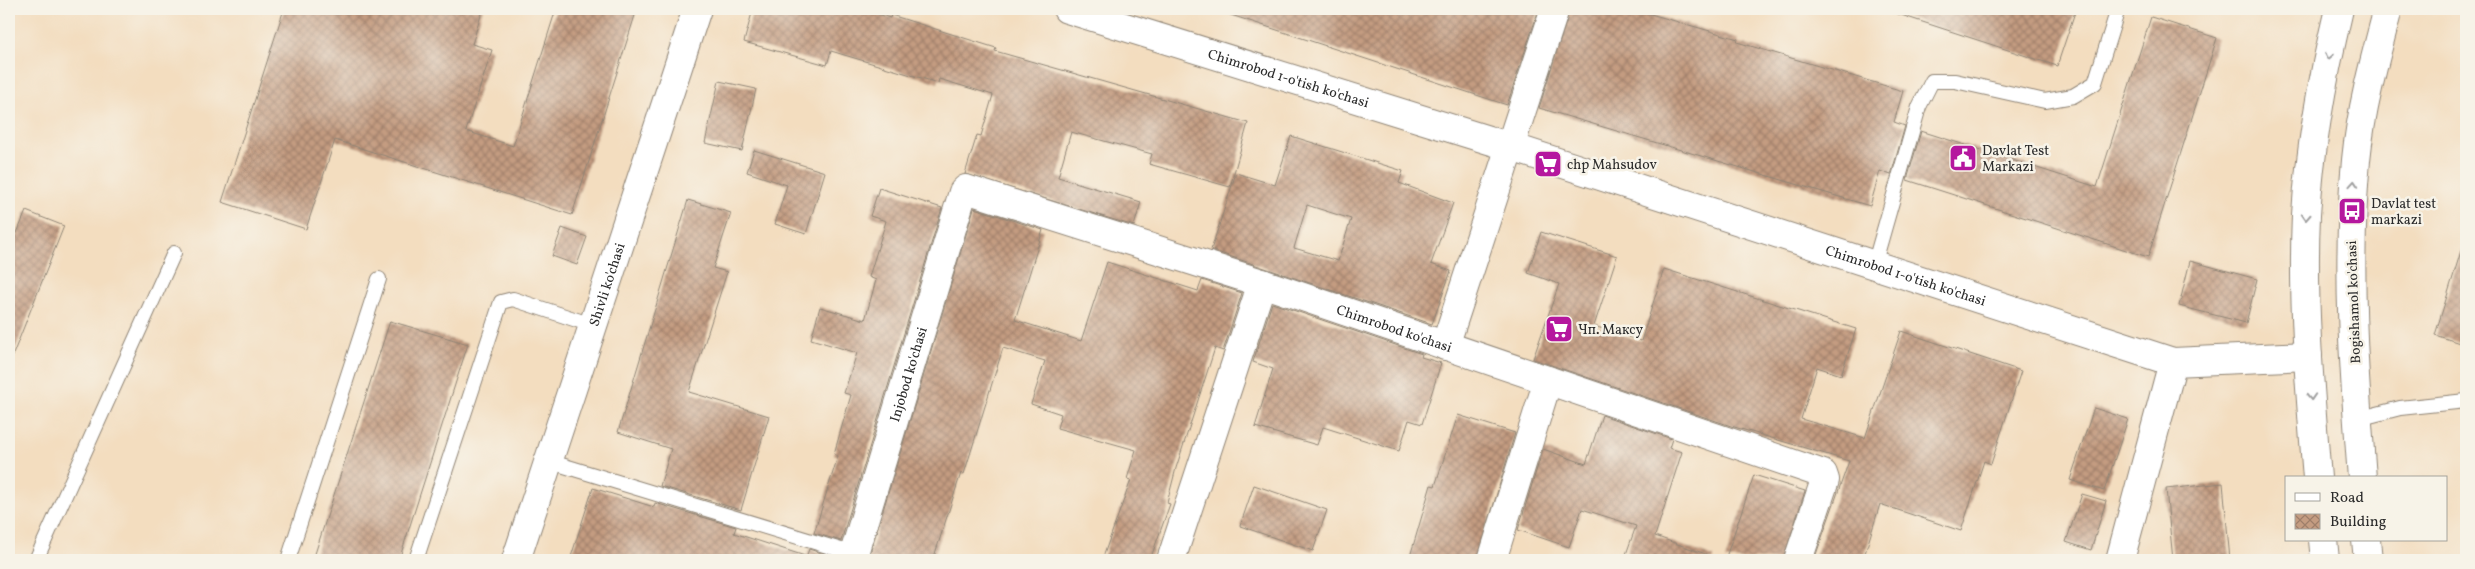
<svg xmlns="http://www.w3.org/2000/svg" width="2475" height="569" font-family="Vollkorn,serif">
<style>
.building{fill:url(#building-cross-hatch);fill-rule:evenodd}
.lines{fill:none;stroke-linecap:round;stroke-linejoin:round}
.service-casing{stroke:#8f8475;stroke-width:16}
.minor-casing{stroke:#8f8475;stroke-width:30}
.secondary-casing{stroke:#8f8475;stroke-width:30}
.service{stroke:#fff;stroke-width:14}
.minor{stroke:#fff;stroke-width:28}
.secondary{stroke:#fff;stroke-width:28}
.oneway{stroke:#a0a0a0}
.labels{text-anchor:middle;stroke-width:5;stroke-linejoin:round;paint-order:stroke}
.street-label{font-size:14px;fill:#2b2b2b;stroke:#f7f3e8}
.poi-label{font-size:14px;fill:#2b2b2b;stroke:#f7f3e8;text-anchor:start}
</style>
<defs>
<pattern id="building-cross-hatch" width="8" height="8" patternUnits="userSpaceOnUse" patternTransform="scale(1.25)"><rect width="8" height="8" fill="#c49c81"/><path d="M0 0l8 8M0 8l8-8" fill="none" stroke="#9f7f6a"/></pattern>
</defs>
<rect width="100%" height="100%" fill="#f7f3e8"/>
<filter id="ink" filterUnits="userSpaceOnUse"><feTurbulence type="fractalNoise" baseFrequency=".02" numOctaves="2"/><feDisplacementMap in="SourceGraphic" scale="10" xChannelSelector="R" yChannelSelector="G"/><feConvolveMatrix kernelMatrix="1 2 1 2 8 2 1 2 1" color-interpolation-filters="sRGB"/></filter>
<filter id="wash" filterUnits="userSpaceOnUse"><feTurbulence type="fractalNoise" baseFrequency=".0096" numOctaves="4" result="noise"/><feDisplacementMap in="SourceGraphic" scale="20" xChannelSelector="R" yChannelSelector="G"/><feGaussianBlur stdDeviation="1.12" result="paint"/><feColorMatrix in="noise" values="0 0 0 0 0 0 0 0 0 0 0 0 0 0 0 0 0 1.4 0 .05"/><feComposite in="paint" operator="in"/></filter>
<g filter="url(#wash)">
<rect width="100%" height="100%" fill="#f3ddbf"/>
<g id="blocks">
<path class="building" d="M284 9H483L472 44 492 50 466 131 513 146 556 9H637L572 215 335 140 306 229 222 202Z
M753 9H863L890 18 891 15 996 48 995 51 1248 123 1230 187 1149 164 1152 154 1071 132 1058 177 1141 202 1134 226 965 174 977 135 981 136 993 95 939 79 938 83 831 51 827 65 744 42Z
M1226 9H1539L1507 105 1225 13Z
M1570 9H1633L1738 39 1737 42 1903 91 1894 122 1905 126 1891 175 1880 171 1870 206 1539 108Z
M1895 9H2076L2057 66 1895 13Z
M2151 17 2217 38 2148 257 1907 180 1921 131 2097 187Z
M719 81 756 89 742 151 705 143Z
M1291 136 1403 171 1399 183 1453 203 1431 264 1451 271 1432 324 1211 250 1236 173 1275 185ZM1307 205 1351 219 1338 261 1294 248Z
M754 150 825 172 806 234 775 224 787 185 747 172Z
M879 188 942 208 841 541 814 533 838 456 834 454 851 395 844 393 857 353 811 339 820 307 865 320 876 280 869 277 886 221 870 216Z
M688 200 731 213 713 268 727 272 689 392 769 416 741 510 660 486 671 449 618 432Z
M974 208 1043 230 1015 320 1081 341 1107 262 1198 291 1202 280 1242 293 1223 351 1215 348 1176 468 1167 503 1170 504 1150 560H1102L1131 480 1127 479 1136 450 1057 428 1061 414 1031 404 1045 361 1003 348 964 474 961 473 933 560H868Z
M26 211 64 226 10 362 9 253Z
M562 228 587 237 577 265 552 256Z
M1541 232 1617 256 1594 326 1641 341 1664 269 1856 329 1841 375 1817 367 1801 419 1865 438 1901 331 2021 371 1991 464 1984 461 1961 531 1880 504 1863 560H1814L1849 461 1731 426 1533 359 1559 284 1528 273Z
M2461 251 2466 252V345L2435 335Z
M2190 261 2257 279 2246 323 2179 306Z
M1272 303 1422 354 1421 357 1441 363 1422 424 1409 420 1399 451 1323 427 1317 445 1255 427 1273 369 1253 362Z
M390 321 468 344 399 560H313Z
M2094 408 2128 419 2104 491 2070 480Z
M1458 415 1515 433 1477 560H1409L1431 485 1435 486Z
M1602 415 1672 439 1669 448 1682 452 1655 536 1714 557V560H1624L1636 526 1582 509 1569 547 1518 530 1543 449 1586 464Z
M1754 475 1805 491 1783 560H1725Z
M2223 483 2230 560H2173L2166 489Z
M1254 485 1327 510 1313 551 1240 526Z
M593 488 654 507 655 503 736 527 734 533 805 556 804 560H570Z
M2082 494 2106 501 2091 550 2066 542Z
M809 549 837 558V560H805Z"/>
</g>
</g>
<g filter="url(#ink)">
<use href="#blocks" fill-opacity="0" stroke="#8f8475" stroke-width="1"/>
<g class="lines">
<defs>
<path id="service" d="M1874 265 1919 107 1932 81H1955L2045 101 2073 96 2095 83 2118 9
M2358 419 2400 408 2466 401
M548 461 854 554
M36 560 174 253
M288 560 379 279
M416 560 501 302 513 299 592 325"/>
<g id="minor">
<path id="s1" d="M1067 9 1511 147 2173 362 2308 356"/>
<path d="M1445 346 1555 9"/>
<path id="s2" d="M516 560 697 9"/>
<path id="s3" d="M852 560 963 192 966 189 1262 283 1823 474 1825 480 1798 560"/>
<path d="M1171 560 1262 283"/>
<path d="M1492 560 1548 380"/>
<path d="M2120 560 2173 362"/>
</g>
<path id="secondary" d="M2317 478C2310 391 2302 303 2306 215 2310 146 2323 76 2339 9
M2362 478C2354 373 2346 266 2356 160 2361 109 2375 58 2388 9
M2323 540 2325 560
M2366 540 2368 560"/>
</defs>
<use href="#service" class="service-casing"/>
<use href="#minor" class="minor-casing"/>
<use href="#secondary" class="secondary-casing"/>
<use href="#service" class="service"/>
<use href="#minor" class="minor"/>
<use href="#secondary" class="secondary"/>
</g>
<defs><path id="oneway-chevron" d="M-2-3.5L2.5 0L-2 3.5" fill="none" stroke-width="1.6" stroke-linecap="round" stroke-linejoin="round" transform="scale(1.25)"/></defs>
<g class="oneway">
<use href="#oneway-chevron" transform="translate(2329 56) rotate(101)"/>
<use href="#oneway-chevron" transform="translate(2354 184) rotate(-86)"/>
<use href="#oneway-chevron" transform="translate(2306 217) rotate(93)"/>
<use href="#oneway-chevron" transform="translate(2311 397) rotate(87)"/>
</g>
</g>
<defs>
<symbol id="civic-square" viewBox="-11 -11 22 22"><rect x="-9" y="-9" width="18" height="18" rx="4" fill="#b5179e" stroke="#f7f3e8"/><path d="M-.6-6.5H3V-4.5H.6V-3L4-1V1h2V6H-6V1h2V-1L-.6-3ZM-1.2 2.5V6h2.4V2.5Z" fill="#fff"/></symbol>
<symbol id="supermarket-square" viewBox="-11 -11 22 22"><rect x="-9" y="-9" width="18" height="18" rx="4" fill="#b5179e" stroke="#f7f3e8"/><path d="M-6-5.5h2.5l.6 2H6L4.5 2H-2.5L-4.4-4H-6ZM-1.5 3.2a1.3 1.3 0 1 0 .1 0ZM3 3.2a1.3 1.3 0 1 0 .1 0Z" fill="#fff"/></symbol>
<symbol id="bus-square" viewBox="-11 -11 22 22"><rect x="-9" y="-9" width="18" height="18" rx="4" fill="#b5179e" stroke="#f7f3e8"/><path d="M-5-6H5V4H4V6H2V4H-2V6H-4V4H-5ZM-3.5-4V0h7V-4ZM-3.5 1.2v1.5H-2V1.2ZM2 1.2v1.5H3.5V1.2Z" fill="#fff"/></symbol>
</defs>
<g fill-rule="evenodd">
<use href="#civic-square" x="1947" y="142" width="32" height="32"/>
<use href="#supermarket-square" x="1532" y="148" width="32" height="32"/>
<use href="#bus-square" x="2336" y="195" width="32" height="32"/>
<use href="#supermarket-square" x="1543" y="313" width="32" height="32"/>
</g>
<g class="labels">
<g class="street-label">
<text dy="5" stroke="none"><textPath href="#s1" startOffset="232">Chimrobod 1-o'tish ko'chasi</textPath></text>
<text dy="5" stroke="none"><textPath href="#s1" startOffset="880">Chimrobod 1-o'tish ko'chasi</textPath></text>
<text dy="5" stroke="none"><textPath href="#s2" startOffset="290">Shivli ko'chasi</textPath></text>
<text transform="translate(2353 302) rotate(-92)" y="5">Bogishamol ko'chasi</text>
<text dy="5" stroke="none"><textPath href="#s3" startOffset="839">Chimrobod ko'chasi</textPath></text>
<text dy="5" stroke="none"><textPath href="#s3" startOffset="194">Injobod ko'chasi</textPath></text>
</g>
<g class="poi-label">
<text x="1982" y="155">Davlat Test<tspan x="1982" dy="16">Markazi</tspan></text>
<text x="1567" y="169">chp Mahsudov</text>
<text x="2371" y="208">Davlat test<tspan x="2371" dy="16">markazi</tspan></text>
<text x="1578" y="334">Чп. Максу</text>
</g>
</g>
<rect width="2475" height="569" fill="none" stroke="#f7f3e8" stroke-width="30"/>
<rect x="2285" y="476" width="162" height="65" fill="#f7f3e8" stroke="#a5a39c"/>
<rect x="2295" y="493" width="25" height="8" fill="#ffffff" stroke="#a5a39c"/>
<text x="2330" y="502" font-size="15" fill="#2b2b2b">Road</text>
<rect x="2295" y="514" width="25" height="15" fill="url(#building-cross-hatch)" stroke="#a5a39c"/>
<text x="2330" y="526" font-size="15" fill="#2b2b2b">Building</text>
</svg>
